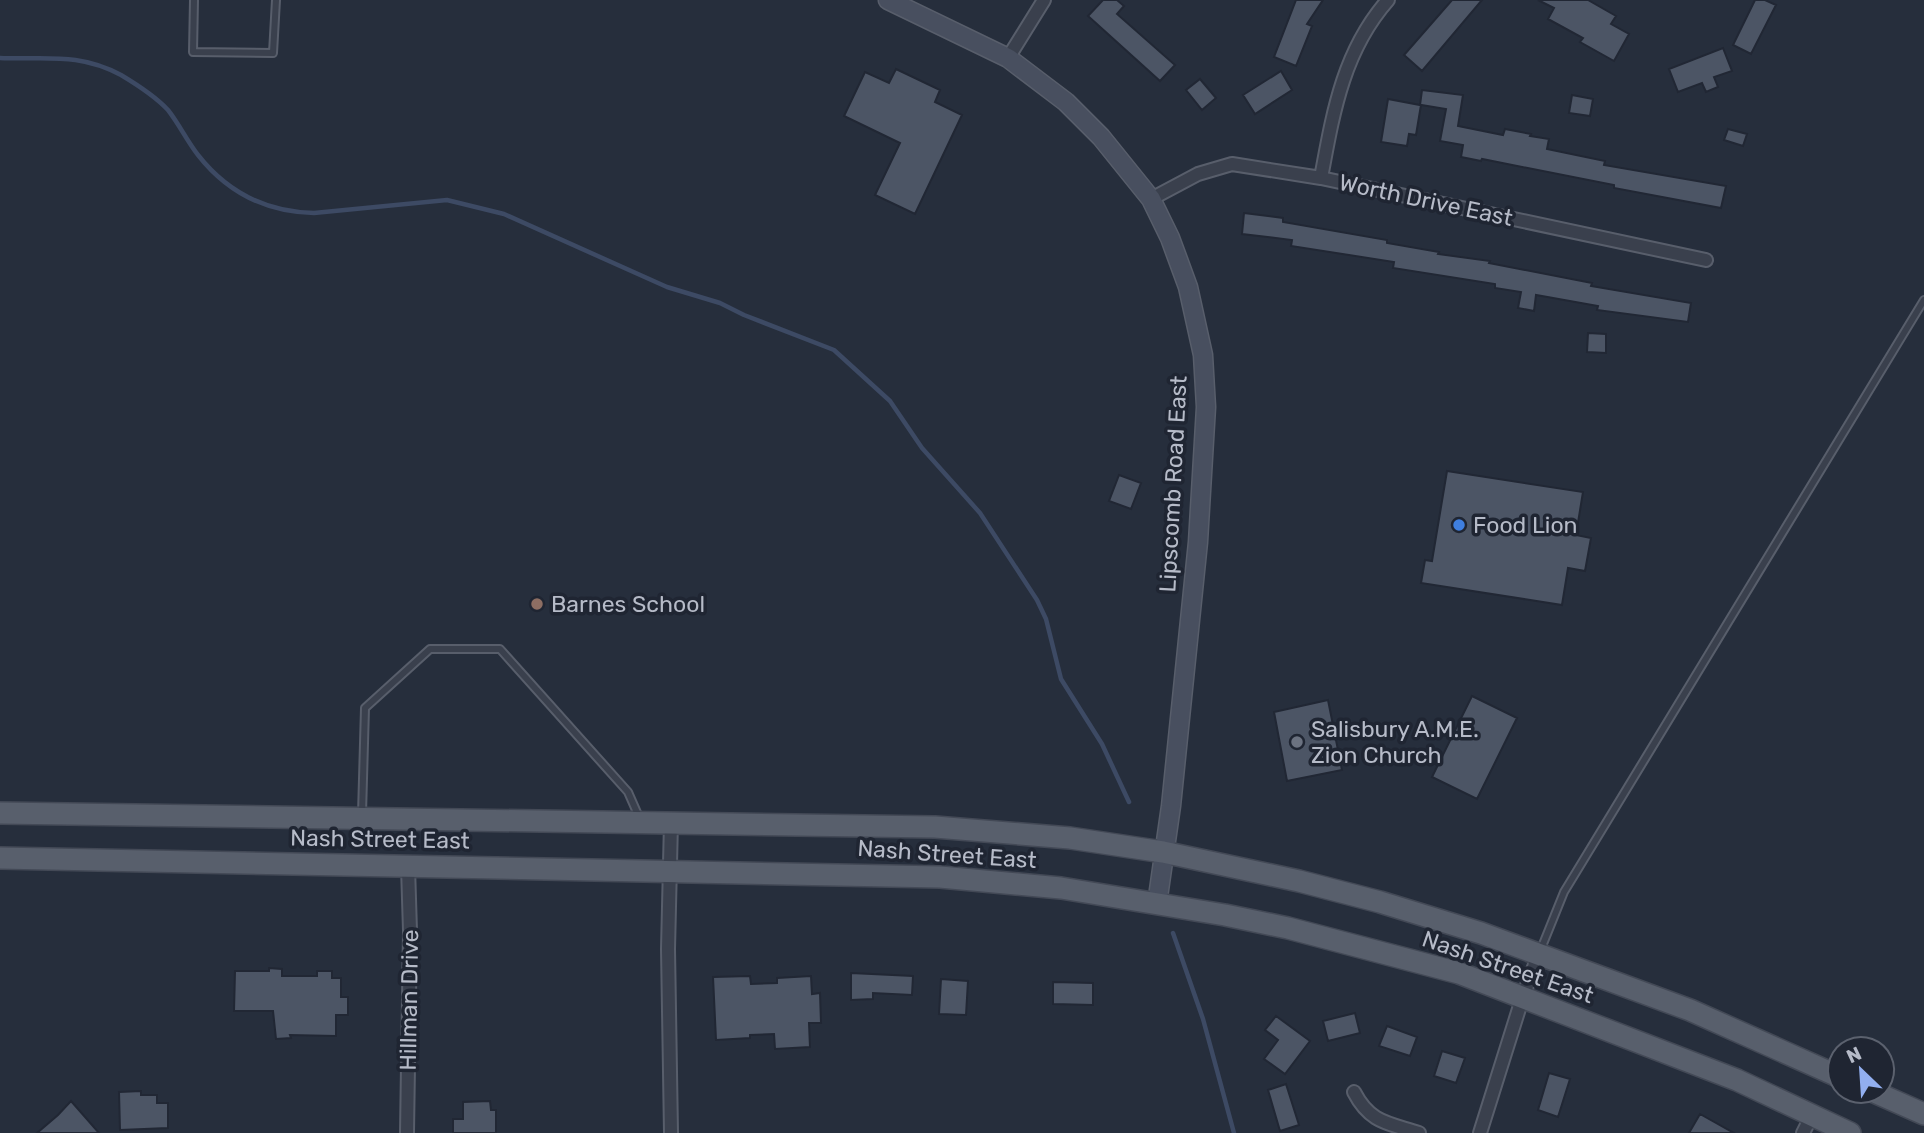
<svg xmlns="http://www.w3.org/2000/svg" width="1924" height="1133" font-family="Rubik,sans-serif">
<style>
.lines{fill:none;stroke-linecap:round;stroke-linejoin:round}
.stream{stroke:#3d4a64;stroke-width:4.5}
.building{fill:#4c5565;stroke:#212734;stroke-width:2}
.lane-casing{stroke:#585e6b;stroke-width:10}
.street-casing{stroke:#585e6b;stroke-width:16}
.secondary-casing{stroke:#585e6b;stroke-width:21}
.primary-casing{stroke:#434956;stroke-width:24}
.lane{stroke:#3a404d;stroke-width:6}
.street{stroke:#3a404d;stroke-width:12}
.secondary{stroke:#484f5f;stroke-width:18}
.primary{stroke:#585f6c;stroke-width:21}
.shop-dot{fill:#3f7fe0;stroke:#1f2532;stroke-width:2.5}
.education-dot{fill:#8d6e63;stroke:#1f2532;stroke-width:2.5}
.worship-dot{fill:#6b7280;stroke:#1f2532;stroke-width:2.5}
.labels{text-anchor:middle;stroke-width:7;stroke-linejoin:round;paint-order:stroke}
.street-label{font-size:23px;fill:#b6bbc8;stroke:#1f2532}
.poi-label{font-size:23px;fill:#b6bbc8;stroke:#1f2532;text-anchor:start}
</style>
<rect width="100%" height="100%" fill="#262e3c"/>
<g class="lines">
<path class="stream" d="M0 58C45 60 78 52 121 75 136 84 156 97 168 110 179 124 187 141 198 155 227 192 266 212 314 213L447 200 504 214 667 287 720 303 744 315 834 350 890 401 922 448 980 513 1037 600 1046 619 1061 679 1102 744 1129 802
M1173 933 1203 1019 1234 1133"/>
</g>
<path class="building" d="M1103 0H1117L1124 6 1117 14 1175 65 1160 81 1088 16Z
M1296 0H1323L1307 24 1312 26 1296 66 1274 57Z
M1452 0H1482L1422 71 1404 55Z
M1538 0H1588L1616 16 1611 24 1629 34 1614 61 1580 42 1583 38 1548 19 1554 8Z
M1755 0H1765L1776 5 1751 54 1733 45Z
M1723 48 1732 71 1714 77 1718 87 1706 92 1702 83 1678 92 1669 69Z
M896 69 940 90 935 102 962 115 915 214 875 195 900 143 844 116 865 72 889 83Z
M1281 71 1292 90 1255 114 1243 95Z
M1200 79 1216 98 1202 110 1186 90Z
M1422 90 1463 95 1458 126 1503 135 1505 129 1531 134 1530 136 1549 139 1547 149 1605 161 1604 165 1726 186 1721 208 1614 188V185L1482 159 1481 161 1461 157 1463 145 1440 141 1446 109 1421 105 1416 135 1409 134 1407 146 1381 142 1388 99 1420 105Z
M1572 95 1593 99 1590 116 1569 113Z
M1728 129 1747 134 1743 146 1724 140Z
M1244 213 1283 218V222L1387 240V243L1439 252 1438 254 1490 261 1489 263 1592 283 1591 286 1691 303 1688 322 1597 310 1598 306 1536 295 1534 311 1518 308 1521 292 1495 288V284L1393 268 1394 262 1291 246 1292 240 1242 234Z
M1588 333 1606 334V353L1587 352Z
M1447 471 1583 492 1576 535 1591 538 1585 571 1568 568 1562 605 1421 583 1425 560 1432 561Z
M1119 475 1141 483 1131 509 1109 501Z
M1472 696 1517 718 1477 799 1432 777Z
M1328 700 1342 770 1287 781 1274 712Z
M269 968 282 969V976H317V971H332V978H341V997H348V1015H336V1036L290 1035 291 1038 276 1039 273 1011H234L235 971H269Z
M851 973 913 976 912 995 873 993V999L851 1000Z
M750 976 751 984 777 983V978L811 976 812 994 820 993 821 1023H809L810 1047 775 1049 774 1034 750 1035V1038L716 1040 713 977Z
M941 979 968 981 966 1015 939 1014Z
M1053 982 1093 983V1005L1053 1004Z
M1355 1013 1360 1033 1328 1041 1323 1021Z
M1276 1016 1310 1041 1285 1074 1264 1059 1278 1040 1265 1030Z
M1387 1026 1417 1037 1410 1056 1379 1046Z
M1442 1051 1465 1058 1456 1083 1434 1076Z
M1549 1073 1570 1079 1558 1117 1538 1110Z
M1286 1084 1299 1125 1280 1131 1268 1090Z
M141 1091V1095H157V1103H168V1128L120 1130 119 1092Z
M71 1101 99 1133H37L58 1115Z
M490 1101 491 1110H496V1133H453V1119H463V1102Z
M1700 1114 1734 1133H1689Z"/>
<g class="lines">
<defs>
<path id="lane" d="M194 0 193 52 273 53 276 0
M362 814 365 708 430 649H500L628 792 639 817
M1541 949 1564 892 1924 300"/>
<path id="street" d="M1008 58 1044 0
M1321 178C1333 113 1343 51 1388 0
M1151 199 1198 174 1232 164 1321 178 1706 260
M1354 1092C1370 1123 1388 1123 1419 1133
M407 1133 410 931 408 867
M671 1133 668 949 671 822
M1480 1133 1523 996 1539 954
M1803 1133 1812 1115"/>
<path id="secondary" d="M888 0 1008 58 1066 102 1101 137 1151 199 1170 238 1188 287 1203 355 1206 407 1198 542 1171 806 1157 904"/>
<path id="primary" d="M0 813 935 827 1070 838 1163 852 1299 881 1380 902 1481 933 1690 1010 1840 1077
M0 858 940 877 1061 888 1225 915 1288 928 1459 973 1737 1080 1850 1133
M1872 1091 1924 1114"/>
</defs>
<use href="#lane" class="lane-casing"/>
<use href="#street" class="street-casing"/>
<use href="#secondary" class="secondary-casing"/>
<use href="#primary" class="primary-casing"/>
<use href="#lane" class="lane"/>
<use href="#street" class="street"/>
<use href="#secondary" class="secondary"/>
<use href="#primary" class="primary"/>
</g>
<circle class="shop-dot" cx="1459" cy="525" r="7"/>
<circle class="education-dot" cx="537" cy="604" r="7"/>
<circle class="worship-dot" cx="1297" cy="742" r="7"/>
<g class="labels">
<g class="street-label">
<text transform="translate(1426 200) rotate(12)" y="8">Worth Drive East</text>
<text transform="translate(1173 484) rotate(-87)" y="8">Lipscomb Road East</text>
<text transform="translate(380 839) rotate(1)" y="8">Nash Street East</text>
<text transform="translate(947 854) rotate(4)" y="8">Nash Street East</text>
<text transform="translate(1508 967) rotate(19)" y="8">Nash Street East</text>
<text transform="translate(409 1000) rotate(-89)" y="8">Hillman Drive</text>
</g>
<g class="poi-label">
<text x="1473" y="533">Food Lion</text>
<text x="551" y="612">Barnes School</text>
<text x="1311" y="737">Salisbury A.M.E.<tspan x="1311" dy="26">Zion Church</tspan></text>
</g>
</g>
<g transform="translate(1861 1070) rotate(335)"><circle r="33" fill="#1f2532" stroke="#5b616e" stroke-width="2"/>
<path d="M0-5L12 26L0 18L-12 26Z" fill="#92aff0"/>
<text y="-10" font-size="19" font-weight="bold" text-anchor="middle" fill="#b6bbc8">N</text>
</g>
</svg>
